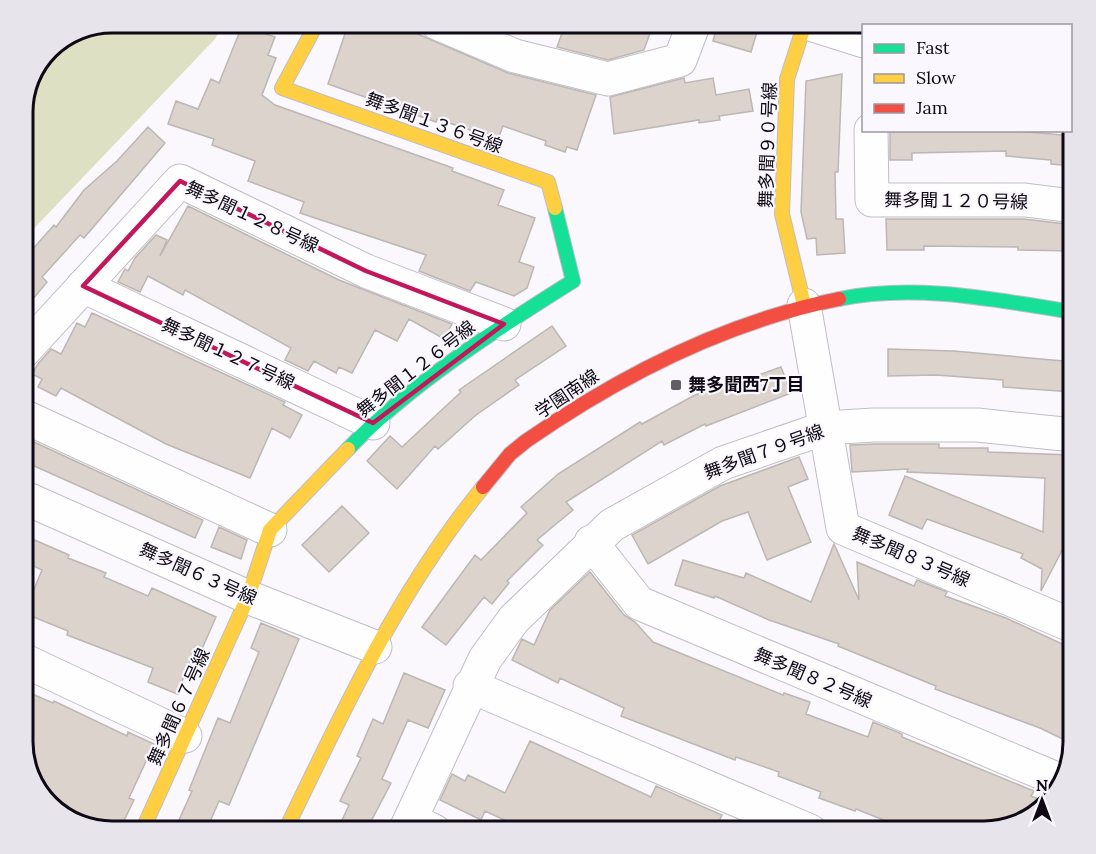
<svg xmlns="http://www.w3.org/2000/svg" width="1096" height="854" font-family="Lora,'Noto Sans JP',serif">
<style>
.forest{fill:#dde0c3}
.building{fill:#dbd3cc;stroke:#bcb7b3;stroke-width:1.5}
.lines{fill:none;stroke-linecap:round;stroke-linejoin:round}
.street-casing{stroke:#c1bdc6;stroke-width:35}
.fast-casing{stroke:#c1bdc6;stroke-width:16}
.slow-casing{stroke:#c1bdc6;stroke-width:16}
.jam-casing{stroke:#c1bdc6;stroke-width:16}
.street{stroke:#fefeff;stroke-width:33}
.fast{stroke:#16e098;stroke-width:14}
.slow{stroke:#ffcf43;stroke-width:14}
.jam{stroke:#f24e42;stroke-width:14}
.marked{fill:none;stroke:#c2185b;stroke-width:4.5;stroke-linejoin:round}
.poi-dot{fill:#615d66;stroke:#faf7fe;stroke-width:2}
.labels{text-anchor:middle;stroke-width:4.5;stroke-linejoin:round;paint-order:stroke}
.street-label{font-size:18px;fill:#0e0914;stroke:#faf7fe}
.poi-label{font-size:18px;font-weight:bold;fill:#0e0914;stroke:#faf7fe;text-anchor:start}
.rim{fill:none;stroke:#0e0914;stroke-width:3}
</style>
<rect width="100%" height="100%" fill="#faf8fd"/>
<path class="forest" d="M112 23H223L215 39 23 240V106L53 45Z"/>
<path class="building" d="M349 22H390L508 73 596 95 577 150 567 147 565 152 545 145 546 141 503 126 498 139 437 119 436 122 328 84Z
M566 22H654L644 50 608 60 557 47Z
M718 22H760L751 52 713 41Z
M242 26 275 37 268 55 276 58 262 95 275 105 453 168 452 171 504 190 498 205 535 218 519 262 534 267 527 288 514 296 476 282 470 291 419 271 426 255 300 213 304 202 248 181 255 161 212 145 214 139 168 124 176 101 198 109 211 79 219 83Z
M842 74 838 172H835L836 219H843L845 253 817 255 816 238 807 239 801 212 806 81Z
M684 78 685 83 713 78 716 95 749 89 753 111 719 116 720 120 699 123V120L614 134 610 97Z
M148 127 165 143 84 238 80 235 42 277 47 282 23 311V260L54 225 56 227 84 190 117 161Z
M890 130H1005L1074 136V166L1051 164V160L1006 156V151L912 153V160H890Z
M188 206 339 280 452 324 444 339 409 319 397 341 375 330 352 373 339 367 336 373 314 361 308 371 285 360 291 348 185 290 183 295 148 276 140 292 118 282 125 269 128 271 135 258 156 235 167 240 160 256Z
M886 219H1024L1074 225V251L1018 250V247L924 246V250H887Z
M92 313 285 402 283 405 302 415 290 438 272 428 250 478 166 444 61 388 56 396 38 387 42 379 32 374 38 364 51 349 61 354 77 323 85 327Z
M552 326 566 346 515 380 519 385 476 415 438 449 435 446 397 489 367 461 390 436 402 447 461 392 459 390Z
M888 349 954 351 1074 362 1073 392 1003 387V380L936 375 888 376Z
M781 367 791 393 706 426 705 424 664 445 662 441 566 502 573 510 537 540 543 545 507 581 509 583 492 604 484 597 446 645 422 627 475 555 481 560 527 513 521 507 558 474 640 422 642 424 693 396 734 379 736 383Z
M23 437 203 520 195 538 23 461Z
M875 444H939V448H988V452L1073 455V529L1041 591 1042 569 1021 558 1023 554 927 519 922 529 889 515 905 476 1043 532 1045 478 907 472 908 469 852 472 850 445Z
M799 457 808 479 788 487 811 542 767 560 748 512 722 521 648 564 632 535 720 486Z
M342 506 369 533 329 572 302 545Z
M219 527 247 540 241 559 211 547Z
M23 535 69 555 68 558 106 573 104 577 148 596 152 588 216 617 202 649 196 646 177 694 148 682 153 668 67 635 68 631 24 613 42 570 23 561Z
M834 544 859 600 857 562 914 586 917 580 947 592 945 596 1006 618 1073 649V744L1040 728 935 689 936 686 838 646 839 644 769 620 715 596 714 598 675 585 683 560 744 578 746 573 811 602Z
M590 572 624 615 635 622 653 642 783 695 784 693 810 702 806 714 868 737 873 722 902 734V737L1034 791 1031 796 1049 803 1023 822 984 831H911L856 809 855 811 819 798 821 792 778 776 779 772 736 757 735 760 621 716 624 708 560 678 558 683 512 660 522 639 534 645 550 610Z
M261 623 299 639 229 805 219 801 206 831H174L192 791 189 790 218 718 230 723 259 652 251 648Z
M404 673 445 690 428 728 408 720 382 779 391 783 366 831H337L349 805 340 801 361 758 357 756 373 719 383 724Z
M23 690 53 703 54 701 127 736 128 732 154 744 129 798 134 800 119 831H111L86 822 87 819 49 802 23 748Z
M530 741 651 797 656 786 722 815 714 831H528L485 811 481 820 440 800 452 774 465 781 468 775 505 793Z"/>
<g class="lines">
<defs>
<path id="street" d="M437 23 515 56 608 79 680 60 694 23
M807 23 864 41
M944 26 945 23
M871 130 872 200H1025L1073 206
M83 286 373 423
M804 305 843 528 1073 626
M23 352 180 181 366 271 504 324
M23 416 270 530
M23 497 248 597 375 647
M591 542 639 603 1059 780
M23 660 185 736
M470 686 810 831
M410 820 434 831
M405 831 485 659 514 619 612 525 723 463 825 428 874 425H977L1073 435"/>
<path id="fast" d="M839 299C916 283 996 300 1073 312
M348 449C409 385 498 328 573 281L555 208"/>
<path id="slow" d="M317 23 282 88 548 182 555 208
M804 305 782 214 787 79 805 23
M142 831 248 597 270 530 348 449
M285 831C343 711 398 591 483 487"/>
<path id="jam" d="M483 487 510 454 526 441C621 375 725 322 839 299"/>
</defs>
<use href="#street" class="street-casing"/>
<use href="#fast" class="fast-casing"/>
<use href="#slow" class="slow-casing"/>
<use href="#jam" class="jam-casing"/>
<use href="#street" class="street"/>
<use href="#fast" class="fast"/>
<use href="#slow" class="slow"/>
<use href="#jam" class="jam"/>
</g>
<path class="marked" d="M180 181 366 271 504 324 373 423 83 286Z"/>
<rect class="poi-dot" x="670" y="379" width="12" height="12" rx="3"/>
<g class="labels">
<g class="street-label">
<text transform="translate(434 123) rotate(20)" y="6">舞多聞１３６号線</text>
<text transform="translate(768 145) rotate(-88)" y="6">舞多聞９０号線</text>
<text transform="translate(956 201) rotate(1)" y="6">舞多聞１２０号線</text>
<text transform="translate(252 217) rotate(25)" y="6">舞多聞１２８号線</text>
<text transform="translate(228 354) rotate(25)" y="6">舞多聞１２７号線</text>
<text transform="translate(416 369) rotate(-38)" y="6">舞多聞１２６号線</text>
<text transform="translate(567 394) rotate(-34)" y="6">学園南線</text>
<text transform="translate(764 452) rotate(-20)" y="6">舞多聞７９号線</text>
<text transform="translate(911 557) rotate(23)" y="6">舞多聞８３号線</text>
<text transform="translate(198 574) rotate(24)" y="6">舞多聞６３号線</text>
<text transform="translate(813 678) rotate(23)" y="6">舞多聞８２号線</text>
<text transform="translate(179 707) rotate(-66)" y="6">舞多聞６７号線</text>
</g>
<g class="poi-label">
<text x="688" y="391">舞多聞西7丁目</text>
</g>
</g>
<path d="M0 0H1096V854H0ZM112 33H984A79 79 0 0 1 1063 112V742A79 79 0 0 1 984 821H112A79 79 0 0 1 33 742V112A79 79 0 0 1 112 33Z" fill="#e7e4eb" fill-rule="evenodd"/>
<path class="rim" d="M112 33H984A79 79 0 0 1 1063 112V742A79 79 0 0 1 984 821H112A79 79 0 0 1 33 742V112A79 79 0 0 1 112 33Z"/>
<rect x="862" y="24" width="210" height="108" fill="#faf7fe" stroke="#9c98a0" stroke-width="1.5"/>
<rect x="874" y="44" width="30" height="9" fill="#16e098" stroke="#9c98a0" stroke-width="1.5"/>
<text x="916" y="54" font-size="18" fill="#0e0914">Fast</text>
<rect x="874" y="74" width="30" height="9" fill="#ffcf43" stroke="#9c98a0" stroke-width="1.5"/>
<text x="916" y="84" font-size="18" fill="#0e0914">Slow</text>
<rect x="874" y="104" width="30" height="9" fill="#f24e42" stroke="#9c98a0" stroke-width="1.5"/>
<text x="916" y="114" font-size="18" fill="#0e0914">Jam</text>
<g transform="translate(1042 800)" stroke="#faf7fe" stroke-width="4.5" paint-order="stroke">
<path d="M0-4.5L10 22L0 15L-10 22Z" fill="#0e0914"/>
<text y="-9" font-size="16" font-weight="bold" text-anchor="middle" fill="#0e0914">N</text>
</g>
</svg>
